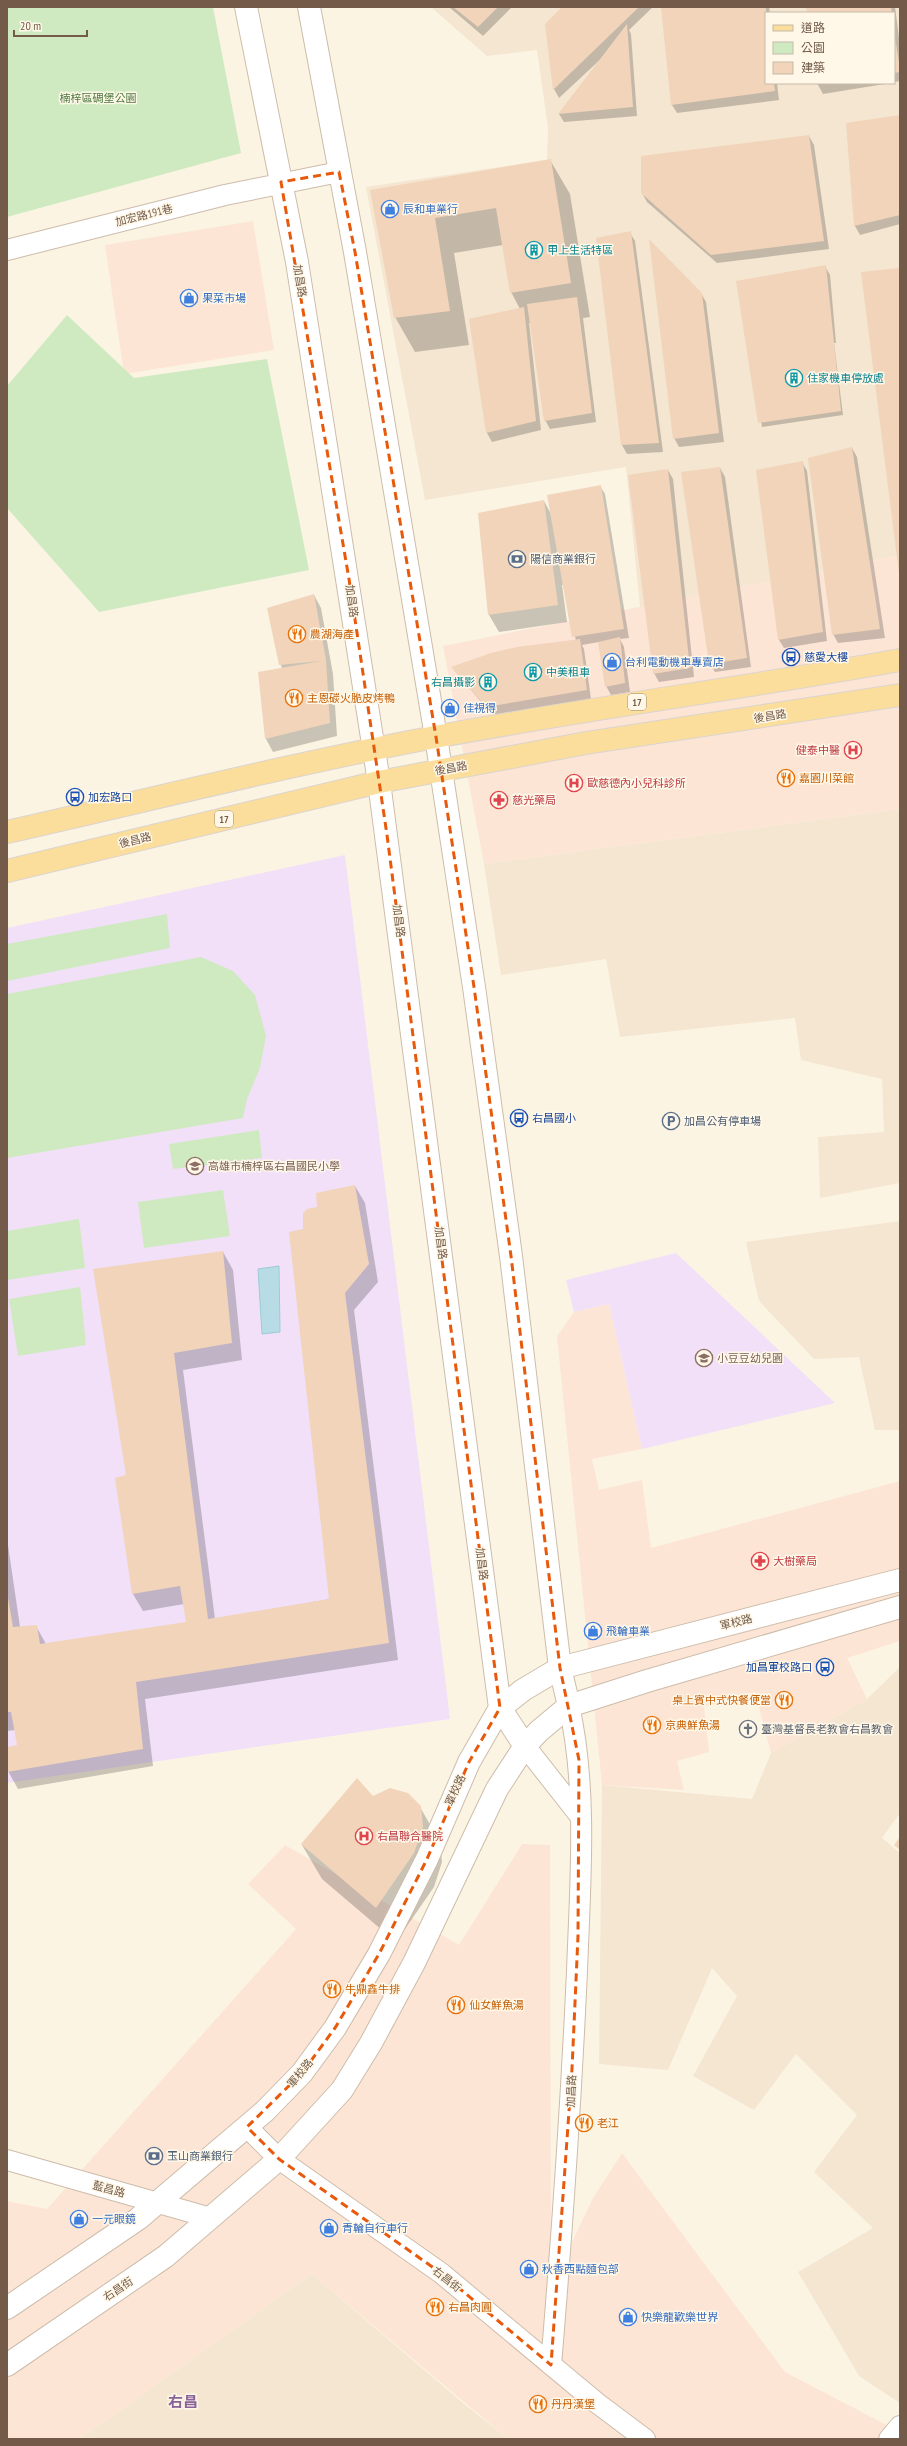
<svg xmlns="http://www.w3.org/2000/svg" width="907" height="2446" font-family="'PT Sans Narrow','Noto Sans TC',sans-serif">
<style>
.residential{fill:#f4e6d1;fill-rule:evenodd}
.commercial{fill:#fde5d6}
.education{fill:#f1e0f8}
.green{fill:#cfeac1}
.water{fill:#b8dce5;stroke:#9ecad7}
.shadow{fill:#0003}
.building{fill:#f1d4ba}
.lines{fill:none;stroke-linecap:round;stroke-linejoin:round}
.minor-casing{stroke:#cdbcaa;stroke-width:22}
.tertiary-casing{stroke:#cdbcaa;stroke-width:24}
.primary-casing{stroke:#dbd4d0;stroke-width:24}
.minor{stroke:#fff;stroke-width:20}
.tertiary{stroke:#fff;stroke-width:22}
.primary{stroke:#fbde9b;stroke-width:22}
.marked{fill:none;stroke:#e8590c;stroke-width:3;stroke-dasharray:8 5;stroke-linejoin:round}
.labels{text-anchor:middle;stroke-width:3;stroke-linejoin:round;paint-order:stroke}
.shield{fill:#fff8e9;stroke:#9e8a79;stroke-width:1}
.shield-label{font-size:10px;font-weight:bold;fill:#745b49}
.park-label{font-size:11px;fill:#4e7a41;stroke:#fff8e9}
.shop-label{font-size:11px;fill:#366cbe;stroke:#fff8e9;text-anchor:start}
.street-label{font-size:11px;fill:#745b49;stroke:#fff8e9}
.culture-label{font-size:11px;fill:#0d838f;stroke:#fff8e9;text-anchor:start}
.service-label{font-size:11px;fill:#4e5e75;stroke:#fff8e9;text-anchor:start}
.food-label{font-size:11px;fill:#c56008;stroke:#fff8e9;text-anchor:start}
.transit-label{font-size:11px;fill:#164399;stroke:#fff8e9;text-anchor:start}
.health-label{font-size:11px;fill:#be3a42;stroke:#fff8e9;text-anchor:start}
.education-label{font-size:11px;fill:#785e54;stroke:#fff8e9;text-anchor:start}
.worship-label{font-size:11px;fill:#5b616d;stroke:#fff8e9;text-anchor:start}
.district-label{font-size:15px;font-weight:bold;fill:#8a6498;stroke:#fff8e9}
</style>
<rect width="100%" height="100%" fill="#fcf4e3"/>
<path class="residential" d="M431 7H900V555L640 607 626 467 425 500 366 187 547 160 548 128 537 50 487 56ZM766 13H894V83H766Z
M900 809V1183L820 1198 818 1137 884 1132 882 1079 801 1060 795 1018 620 1037 606 959 501 975 484 864Z
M900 1221V1430H875L859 1357 814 1359 759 1301 746 1242Z
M900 1667V1813L882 1838 900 1853V2403L859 2376 798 2272 873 2228 814 2172 857 2115 796 2054 754 2110 693 2076 737 1996 712 1968 668 2070 599 2064 602 1785 752 1799 771 1753 867 1699Z
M312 2274 463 2403 508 2439H80Z"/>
<path class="commercial" d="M253 221 274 350 124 374 105 245Z
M900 555V809L484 864 443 646Z
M609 1304 642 1449 592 1459 599 1490 642 1480 651 1548 900 1481V1641L847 1658 867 1699 771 1753 755 1692 704 1707 709 1752 677 1761 684 1790 602 1785 557 1336 574 1312Z
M522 1844 550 1845 551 2286 593 2198 622 2153 785 2372 900 2432V2439H508L312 2274 80 2439H7V2201L47 2209 296 1929 248 1884 285 1845 459 1945Z"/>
<path class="education" d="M345 855 450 1719 7 1783V928Z
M676 1253 835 1403 642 1449 609 1304 574 1312 566 1280Z"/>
<path class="green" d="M7 7H213L241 153 7 217Z
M67 315 134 378 267 359 309 570 99 612 7 508V386Z
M167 914 170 948 7 981V944Z
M201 957 233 971 255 995 266 1036 260 1068 247 1099 243 1118 7 1158V994Z
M259 1130 262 1158 173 1169 169 1144Z
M223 1190 230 1236 144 1248 138 1202Z
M79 1219 85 1268 7 1280V1231Z
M80 1287 86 1345 18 1356 9 1299Z"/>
<path class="water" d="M279 1266 280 1332 262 1334 258 1269Z"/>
<path class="shadow" d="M449 7H512L483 36Z
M563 7H653L629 30 631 34 637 116 564 122 559 114 603 57 559 98 554 89 546 24Z
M662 7H769L770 13H766V83H777L779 100 677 113 672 105Z
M807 7H895L900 45V81L894 82V13H808Z
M817 83H891L823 94Z
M900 116V224L860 235 855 226 847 124Z
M809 136 814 145 829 249 717 263 647 202 642 193Z
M550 160 570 194 590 317 583 318 596 422 550 429 545 420 531 323H529L541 430 492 442 487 433 470 319 520 309 511 292 503 245 454 253 469 345 415 352 395 317 371 191Z
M630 233 635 241 663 452 627 454 622 445 597 239Z
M825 266 830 275 836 343H834L843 415 762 427 737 282Z
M701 293 706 302 724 442 679 447 674 438Z
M852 448 857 457 885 638 838 643 833 634Z
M802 462 807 471 827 641 784 648 779 640Z
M720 468 725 477 751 667 715 672 710 664Z
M668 470 673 479 694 677 659 682 654 673Z
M600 486 605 494 629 638 620 639 624 647 630 692 611 695 606 686 599 642 582 645 584 649 591 699 492 715 455 671 576 641 564 585H562L567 622 499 632 489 615 479 514 544 501 551 514Z
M314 595 321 608 333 674 337 736 273 752 266 739 259 673 282 669 268 609Z
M355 1186 365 1203 378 1282 354 1310 398 1660 145 1699 153 1766 18 1789 8 1771 7 1763V1748L18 1746 15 1730 7 1731V1538L20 1627 36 1626 46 1644 187 1623 184 1604 143 1611 133 1594 127 1476 94 1270 223 1252 233 1270 242 1360 183 1370 215 1619 330 1599 304 1230 318 1208Z
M372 1797 420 1807 440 1842 442 1862 434 1887 396 1942 322 1879 302 1845Z"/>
<path class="building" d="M453 7H498L478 27Z
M562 7H639L553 90 545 24Z
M661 7H766V83H774L775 91 671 105Z
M806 7H891L892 13H807Z
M627 24 633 107 558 114Z
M894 32 900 68V72L894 73Z
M900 115V215L854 226 846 123Z
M809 135 824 241 711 255 641 193V156Z
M551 159 571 283 510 293 496 208 435 218 450 311 394 318 370 190Z
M631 231 659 443 621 445 596 238Z
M649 239 702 293 719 433 673 439Z
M826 265 841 411 758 423 736 281Z
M900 268V574H899L861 272Z
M577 297 592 413 544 421 527 304Z
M524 307 536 421 486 433 469 319Z
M852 447 880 629 832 635 808 458Z
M803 461 823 632 778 640 756 470Z
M720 467 747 658 709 664 681 472Z
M668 469 690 668 653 674 628 475Z
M601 485 624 629 572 637 547 495Z
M544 500 558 605 488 615 478 513Z
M314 594 326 660 330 723 265 739 258 672 321 661 279 665 267 608Z
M620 637 625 683 605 687 598 642Z
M580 639 587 690 486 707 451 667 491 653 517 647Z
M355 1185 369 1264 345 1293 389 1643 136 1682 143 1749 7 1772V1747L17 1745 11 1712H7V1592L13 1627 37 1625 40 1644 186 1622 180 1586 132 1594 115 1478 126 1475 93 1269 223 1251 232 1343 174 1353 208 1619 329 1599 289 1232 303 1229V1213L307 1209 317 1207 316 1193Z
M357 1778 373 1796 390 1788 408 1793 421 1806 423 1827 414 1853 376 1908 301 1844Z
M900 1837V1850L894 1845Z"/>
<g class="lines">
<defs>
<path id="minor" d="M7 250 225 195 339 172
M525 1746 580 1816
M247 2127 279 2159 441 2273 597 2403 645 2439
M7 2160 211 2218
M551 2365C562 2234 571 2103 577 1971 580 1886 588 1790 569 1706
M889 2439 900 2426"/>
<path id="tertiary" d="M246 7 297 262 379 782 500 1708 525 1746
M309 7 355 252 436 737 474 987 511 1256 560 1668 569 1706
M7 2308 138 2219 265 2111 302 2073 335 2028 379 1954 427 1859 469 1762 500 1708 523 1690 560 1668 900 1580
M7 2365 166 2256 279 2159 342 2090 371 2043 414 1963 497 1789 525 1746 539 1731 569 1706 647 1681 900 1607"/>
<path id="primary" d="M7 832C149 800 292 764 435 737 590 708 745 688 900 660
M7 871 379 782 586 743 900 695"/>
</defs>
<use href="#minor" class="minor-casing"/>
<use href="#tertiary" class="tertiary-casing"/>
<use href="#primary" class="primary-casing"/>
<use href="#minor" class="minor"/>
<use href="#tertiary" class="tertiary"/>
<use href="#primary" class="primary"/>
</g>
<path class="marked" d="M339 172 355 252 436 737 474 987 511 1256 560 1668 579 1760 578 1936 572 2069 551 2365 441 2273 279 2159 247 2127 302 2073 335 2028 379 1954 427 1859 469 1762 500 1708 387 835 349 579 281 182Z"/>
<defs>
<symbol id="shop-ring" viewBox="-11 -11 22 22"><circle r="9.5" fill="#fff8e9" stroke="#3f7fe0" stroke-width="1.5"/><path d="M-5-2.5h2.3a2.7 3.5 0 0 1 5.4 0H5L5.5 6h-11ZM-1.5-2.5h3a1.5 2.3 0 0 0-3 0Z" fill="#3f7fe0"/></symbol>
<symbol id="building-ring" viewBox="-11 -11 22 22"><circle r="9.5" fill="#fff8e9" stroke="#0f9aa8" stroke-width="1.5"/><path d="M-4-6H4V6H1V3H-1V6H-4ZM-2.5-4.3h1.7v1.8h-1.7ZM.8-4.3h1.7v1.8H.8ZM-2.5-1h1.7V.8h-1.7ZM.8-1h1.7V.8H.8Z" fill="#0f9aa8"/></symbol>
<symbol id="bank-ring" viewBox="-11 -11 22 22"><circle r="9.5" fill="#fff8e9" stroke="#5c6f8a" stroke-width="1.5"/><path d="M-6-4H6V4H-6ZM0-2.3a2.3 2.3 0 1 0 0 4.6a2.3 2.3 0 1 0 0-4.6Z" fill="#5c6f8a"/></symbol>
<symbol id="restaurant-ring" viewBox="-11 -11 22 22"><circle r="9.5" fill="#fff8e9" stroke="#e8710a" stroke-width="1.5"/><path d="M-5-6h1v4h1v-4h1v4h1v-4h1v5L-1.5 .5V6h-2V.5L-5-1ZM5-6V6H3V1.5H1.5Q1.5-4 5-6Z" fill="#e8710a"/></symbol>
<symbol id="bus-ring" viewBox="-11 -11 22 22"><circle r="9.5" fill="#fff8e9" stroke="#1a4fb4" stroke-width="1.5"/><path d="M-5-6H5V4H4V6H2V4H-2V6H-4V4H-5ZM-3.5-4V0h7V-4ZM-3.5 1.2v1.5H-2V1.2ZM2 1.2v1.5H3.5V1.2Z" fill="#1a4fb4"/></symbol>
<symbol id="hospital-ring" viewBox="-11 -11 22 22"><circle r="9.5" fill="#fff8e9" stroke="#e0444e" stroke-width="1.5"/><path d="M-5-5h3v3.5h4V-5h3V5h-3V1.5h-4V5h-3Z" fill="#e0444e"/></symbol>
<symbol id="pharmacy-ring" viewBox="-11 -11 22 22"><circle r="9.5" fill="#fff8e9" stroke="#e0444e" stroke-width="1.5"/><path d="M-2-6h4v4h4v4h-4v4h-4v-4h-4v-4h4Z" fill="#e0444e"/></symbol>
<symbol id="parking-ring" viewBox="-11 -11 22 22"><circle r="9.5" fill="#fff8e9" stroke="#5c6f8a" stroke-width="1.5"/><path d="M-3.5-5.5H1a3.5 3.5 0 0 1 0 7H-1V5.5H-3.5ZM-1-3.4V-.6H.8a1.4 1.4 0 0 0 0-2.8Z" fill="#5c6f8a"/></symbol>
<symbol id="school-ring" viewBox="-11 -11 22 22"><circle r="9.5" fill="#fff8e9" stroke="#8d6e63" stroke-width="1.5"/><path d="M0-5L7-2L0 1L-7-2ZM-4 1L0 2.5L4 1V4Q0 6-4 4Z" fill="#8d6e63"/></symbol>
<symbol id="church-ring" viewBox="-11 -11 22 22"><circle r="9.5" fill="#fff8e9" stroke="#6b7280" stroke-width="1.5"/><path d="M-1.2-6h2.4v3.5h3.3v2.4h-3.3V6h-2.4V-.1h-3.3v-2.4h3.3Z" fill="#6b7280"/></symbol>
</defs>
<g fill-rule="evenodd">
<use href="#shop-ring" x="380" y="199" width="20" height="20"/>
<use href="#building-ring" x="524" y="240" width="20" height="20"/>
<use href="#shop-ring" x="179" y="288" width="20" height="20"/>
<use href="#building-ring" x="784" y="368" width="20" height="20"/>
<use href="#bank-ring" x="507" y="549" width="20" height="20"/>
<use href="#restaurant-ring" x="287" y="624" width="20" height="20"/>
<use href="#bus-ring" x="781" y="647" width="20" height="20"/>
<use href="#shop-ring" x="602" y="652" width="20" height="20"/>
<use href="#building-ring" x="523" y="662" width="20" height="20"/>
<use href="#building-ring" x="478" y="672" width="20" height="20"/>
<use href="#restaurant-ring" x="284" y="688" width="20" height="20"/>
<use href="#shop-ring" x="440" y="698" width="20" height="20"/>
<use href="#hospital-ring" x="843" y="740" width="20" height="20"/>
<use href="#restaurant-ring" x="776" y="768" width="20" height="20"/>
<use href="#hospital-ring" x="564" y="773" width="20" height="20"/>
<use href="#bus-ring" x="65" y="787" width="20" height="20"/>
<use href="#pharmacy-ring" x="489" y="790" width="20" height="20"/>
<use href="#bus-ring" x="509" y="1108" width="20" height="20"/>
<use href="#parking-ring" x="661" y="1111" width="20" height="20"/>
<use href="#school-ring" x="185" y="1156" width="20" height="20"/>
<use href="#school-ring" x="694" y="1348" width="20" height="20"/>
<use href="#pharmacy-ring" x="750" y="1551" width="20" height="20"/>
<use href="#shop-ring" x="583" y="1621" width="20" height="20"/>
<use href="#bus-ring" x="815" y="1657" width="20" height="20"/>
<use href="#restaurant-ring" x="774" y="1690" width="20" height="20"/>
<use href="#restaurant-ring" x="642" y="1715" width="20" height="20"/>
<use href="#church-ring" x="738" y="1719" width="20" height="20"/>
<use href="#hospital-ring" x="354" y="1826" width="20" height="20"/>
<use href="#restaurant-ring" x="322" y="1979" width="20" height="20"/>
<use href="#restaurant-ring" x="446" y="1995" width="20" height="20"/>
<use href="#restaurant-ring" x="574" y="2113" width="20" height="20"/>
<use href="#bank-ring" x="144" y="2146" width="20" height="20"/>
<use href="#shop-ring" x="69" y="2209" width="20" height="20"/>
<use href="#shop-ring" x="319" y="2218" width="20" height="20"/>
<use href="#shop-ring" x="519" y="2259" width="20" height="20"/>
<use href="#restaurant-ring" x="425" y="2297" width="20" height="20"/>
<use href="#shop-ring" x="618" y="2307" width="20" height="20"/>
<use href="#restaurant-ring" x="528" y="2394" width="20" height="20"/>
</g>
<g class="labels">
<g class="shield">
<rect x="628" y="694" width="18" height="16" rx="3"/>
<rect x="215" y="811" width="18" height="16" rx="3"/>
</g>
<g class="shield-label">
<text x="637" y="706">17</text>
<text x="224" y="823">17</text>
</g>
<g class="park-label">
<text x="98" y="102">楠梓區碉堡公園</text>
</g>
<g class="shop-label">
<text x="403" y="213">辰和車業行</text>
<text x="202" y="302">果菜市場</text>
<text x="625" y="666">台利電動機車專賣店</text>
<text x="463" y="712">佳視得</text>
<text x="606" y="1635">飛輪車業</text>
<text x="92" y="2223">一元眼鏡</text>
<text x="342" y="2232">青輪自行車行</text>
<text x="542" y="2273">秋香西點麵包部</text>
<text x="641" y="2321">快樂龍歡樂世界</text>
</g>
<g class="street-label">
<text transform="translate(144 215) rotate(-14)" y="4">加宏路191巷</text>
<text transform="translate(300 281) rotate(81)" y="4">加昌路</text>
<text transform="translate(352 601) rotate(82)" y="4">加昌路</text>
<text transform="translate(770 716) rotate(-9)" y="4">後昌路</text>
<text transform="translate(451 768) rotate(-10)" y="4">後昌路</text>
<text transform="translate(135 840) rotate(-14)" y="4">後昌路</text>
<text transform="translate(399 921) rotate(83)" y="4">加昌路</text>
<text transform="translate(441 1243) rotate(83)" y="4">加昌路</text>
<text transform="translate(482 1564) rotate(83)" y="4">加昌路</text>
<text transform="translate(736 1622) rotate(-14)" y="4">軍校路</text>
<text transform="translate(455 1790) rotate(-65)" y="4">軍校路</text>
<text transform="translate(300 2073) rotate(-50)" y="4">軍校路</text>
<text transform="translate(571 2091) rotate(-87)" y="4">加昌路</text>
<text transform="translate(109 2189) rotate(16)" y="4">藍昌路</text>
<text transform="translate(447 2279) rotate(38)" y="4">右昌街</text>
<text transform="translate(118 2289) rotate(-34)" y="4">右昌街</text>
</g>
<g class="culture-label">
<text x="547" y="254">甲上生活特區</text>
<text x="807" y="382">住家機車停放處</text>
<text x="546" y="676">中美租車</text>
<text x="475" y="686" text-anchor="end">右昌攝影</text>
</g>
<g class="service-label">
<text x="530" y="563">陽信商業銀行</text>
<text x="684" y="1125">加昌公有停車場</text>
<text x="167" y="2160">玉山商業銀行</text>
</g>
<g class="food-label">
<text x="310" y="638">農湖海產</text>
<text x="307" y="702">主恩碳火脆皮烤鴨</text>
<text x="799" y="782">嘉園川菜館</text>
<text x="771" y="1704" text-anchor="end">桌上賓中式快餐便當</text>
<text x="665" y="1729">京典鮮魚湯</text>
<text x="345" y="1993">牛鼎鑫牛排</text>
<text x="469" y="2009">仙女鮮魚湯</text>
<text x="597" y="2127">老江</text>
<text x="448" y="2311">右昌肉圓</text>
<text x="551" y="2408">丹丹漢堡</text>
</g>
<g class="transit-label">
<text x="804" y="661">慈愛大樓</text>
<text x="88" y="801">加宏路口</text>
<text x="532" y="1122">右昌國小</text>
<text x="812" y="1671" text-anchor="end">加昌軍校路口</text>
</g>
<g class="health-label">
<text x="840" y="754" text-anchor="end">健泰中醫</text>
<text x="587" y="787">歐慈德內小兒科診所</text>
<text x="512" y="804">慈光藥局</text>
<text x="773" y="1565">大樹藥局</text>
<text x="377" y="1840">右昌聯合醫院</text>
</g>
<g class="education-label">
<text x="208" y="1170">高雄市楠梓區右昌國民小學</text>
<text x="717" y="1362">小豆豆幼兒園</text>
</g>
<g class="worship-label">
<text x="761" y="1733">臺灣基督長老教會右昌教會</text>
</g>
<g class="district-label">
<text x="183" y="2407">右昌</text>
</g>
</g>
<rect width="907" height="2446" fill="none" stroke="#745b49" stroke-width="16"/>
<rect x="765" y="12" width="130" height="72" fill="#fff8e9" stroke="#c7b9a9"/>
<rect x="773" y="25" width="20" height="6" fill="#fbde9b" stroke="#c7b9a9"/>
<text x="801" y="32" font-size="12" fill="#745b49">道路</text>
<rect x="773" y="42" width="20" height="12" fill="#cfeac1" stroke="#c7b9a9"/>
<text x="801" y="52" font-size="12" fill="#745b49">公園</text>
<rect x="773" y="62" width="20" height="12" fill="#f1d4ba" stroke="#c7b9a9"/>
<text x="801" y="72" font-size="12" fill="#745b49">建築</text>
<path d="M14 30v6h73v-6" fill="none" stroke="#745b49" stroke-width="2"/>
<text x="20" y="30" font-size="12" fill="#745b49" stroke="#fff8e9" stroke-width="3" paint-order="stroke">20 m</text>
</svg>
